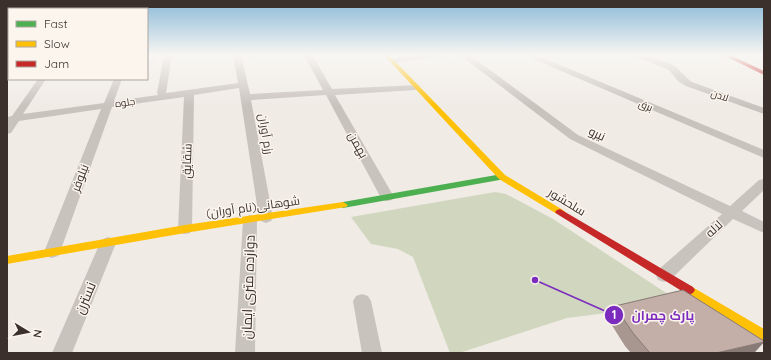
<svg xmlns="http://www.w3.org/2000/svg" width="771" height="360" font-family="Quicksand,Cairo,sans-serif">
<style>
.green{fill:#d1d6bf}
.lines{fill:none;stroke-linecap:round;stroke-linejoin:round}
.path{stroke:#c2bbb6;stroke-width:1.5;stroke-dasharray:1.5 1.5;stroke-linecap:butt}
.street{fill:#c9c3be;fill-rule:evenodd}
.fast{fill:#4caf50;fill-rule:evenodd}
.slow{fill:#ffc107;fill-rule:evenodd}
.jam{fill:#c62828;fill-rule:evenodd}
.wall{fill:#a89690}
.shaded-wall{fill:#887a75}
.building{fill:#c3afa7;stroke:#887a75}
.labels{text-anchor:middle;stroke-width:3;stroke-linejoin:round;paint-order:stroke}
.far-street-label{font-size:10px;fill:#3b302b;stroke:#fbf5ee}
.street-label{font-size:12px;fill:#3b302b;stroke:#fbf5ee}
.near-street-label{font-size:14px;fill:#3b302b;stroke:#fbf5ee}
.leader{fill:none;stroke:#7b2cbf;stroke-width:1.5}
.callout-dot{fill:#7b2cbf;stroke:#fbf5ee;stroke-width:1.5}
.mark-label{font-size:12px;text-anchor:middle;font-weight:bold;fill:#fff}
.callout-label{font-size:13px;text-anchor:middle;font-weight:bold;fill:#7b2cbf;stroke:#fbf5ee;stroke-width:3;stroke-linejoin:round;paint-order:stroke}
</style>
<rect width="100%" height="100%" fill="#f0ebe5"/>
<path class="green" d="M495 192 506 194 553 219 677 300 599 314 567 318 459 353H450L413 257 398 249 371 244 351 217Z"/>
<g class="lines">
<path class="path" d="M147 63 156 62"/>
<path class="street" d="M164 55H172L166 93 238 83 233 55H241L250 94 323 90 304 55H312L332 89 418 85 420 87 418 89 415 90 335 95 394 197 392 200 387 201 382 200 326 95 251 100 273 218 271 221 266 223 261 221 259 218 239 88 194 95 192 229 190 233 185 234 180 233 178 229 184 97 112 107 60 252 58 256 52 258 46 256 44 252 101 109 19 121 11 133 7 134V117L12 116 38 79H46L23 114 104 103 114 79H122L114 101 158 95 157 93Z
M418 55H445L441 57 392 63 388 61 392 59Z
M460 55H470L578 135 730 206 759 180 764 179V190L742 211 764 222V233L733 219 670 280 664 282 658 280 656 275 658 270 722 214 570 139Z
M524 55H536L764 150V158Z
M632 55C643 55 667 60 676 67 682 72 685 77 692 82L764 108V114L686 86 678 81 669 70Z
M250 215 255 217 257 220 255 353H235L243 220 245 217Z
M108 237 113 239 116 243 72 353H52L100 243 103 239Z
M362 294 368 296 371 301 382 353H362L353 301 356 296Z"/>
<path class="fast" d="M502 174 506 177 505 179 343 208 338 205 343 202Z"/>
<path class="slow" d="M384 55H389L505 175 563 210 565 212 563 214H557L499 179Z
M343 202 348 205 346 207 185 233 7 264V256L185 225Z
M689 285 764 329V342L685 293 683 290 685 287Z"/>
<path class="jam" d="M723 55H730L764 71V75Z
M560 209 693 287 695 290 693 293 689 295 685 293 557 214 555 212 557 210Z"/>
</g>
<path class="wall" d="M615 306 764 341V342L754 353H631L625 346 608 319Z"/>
<path class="shaded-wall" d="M764 342 754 353H716Z"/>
<path class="building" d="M683 290 764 341V342L716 353H650L633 333 615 306Z"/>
<linearGradient id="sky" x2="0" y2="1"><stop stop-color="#8bbad8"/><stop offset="0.52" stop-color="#f8f6f3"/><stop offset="1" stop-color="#f8f6f3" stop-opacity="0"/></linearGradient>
<rect width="771" height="106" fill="url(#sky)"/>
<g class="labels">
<g class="far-street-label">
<text transform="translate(720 95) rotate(19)" y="4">لادن</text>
<text transform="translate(125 102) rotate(-8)" y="4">جلوه</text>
<text transform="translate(646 105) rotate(23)" y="4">برق</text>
</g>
<g class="street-label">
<text transform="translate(266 134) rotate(81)" y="4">رزم آوران</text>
<text transform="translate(597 134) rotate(25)" y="4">نیرو</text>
<text transform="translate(358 145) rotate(61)" y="4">بهمن</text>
<text transform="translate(187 161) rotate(-88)" y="4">شقایق</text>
<text transform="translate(80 178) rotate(-69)" y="4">نیلوفر</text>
<text transform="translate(567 202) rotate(31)" y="4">سلحشور</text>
<text transform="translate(253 207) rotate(-8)" y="4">شوهانی(نام آوران)</text>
<text transform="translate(714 229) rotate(-43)" y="4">لاله</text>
</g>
<g class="near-street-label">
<text transform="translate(248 287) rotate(-88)" y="5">دوازده متری ایمان</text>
<text transform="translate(85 298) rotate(-67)" y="5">نسترن</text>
</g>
</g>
<path class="leader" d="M535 280L614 315"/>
<g class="callout-dot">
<circle cx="535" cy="280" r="4"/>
<circle cx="614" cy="315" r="10"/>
</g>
<g class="mark-label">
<text x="614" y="319">1</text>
</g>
<g class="callout-label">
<text x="663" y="320">پارک چمران</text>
</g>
<rect width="771" height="360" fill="none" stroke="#3b302b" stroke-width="16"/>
<rect x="8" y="8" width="140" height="72" fill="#fbf5ee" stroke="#aea6a0"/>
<rect x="16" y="21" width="20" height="6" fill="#4caf50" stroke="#aea6a0"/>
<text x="44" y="28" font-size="12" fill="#3b302b">Fast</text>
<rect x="16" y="41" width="20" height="6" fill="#ffc107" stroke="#aea6a0"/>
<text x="44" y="48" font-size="12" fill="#3b302b">Slow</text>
<rect x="16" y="61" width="20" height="6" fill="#c62828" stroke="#aea6a0"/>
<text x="44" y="68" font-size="12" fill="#3b302b">Jam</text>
<g transform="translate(28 332) rotate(100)" stroke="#fbf5ee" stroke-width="3" paint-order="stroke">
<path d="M0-3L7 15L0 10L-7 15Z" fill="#3b302b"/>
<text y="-6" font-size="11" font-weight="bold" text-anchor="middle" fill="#3b302b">N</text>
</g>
</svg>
